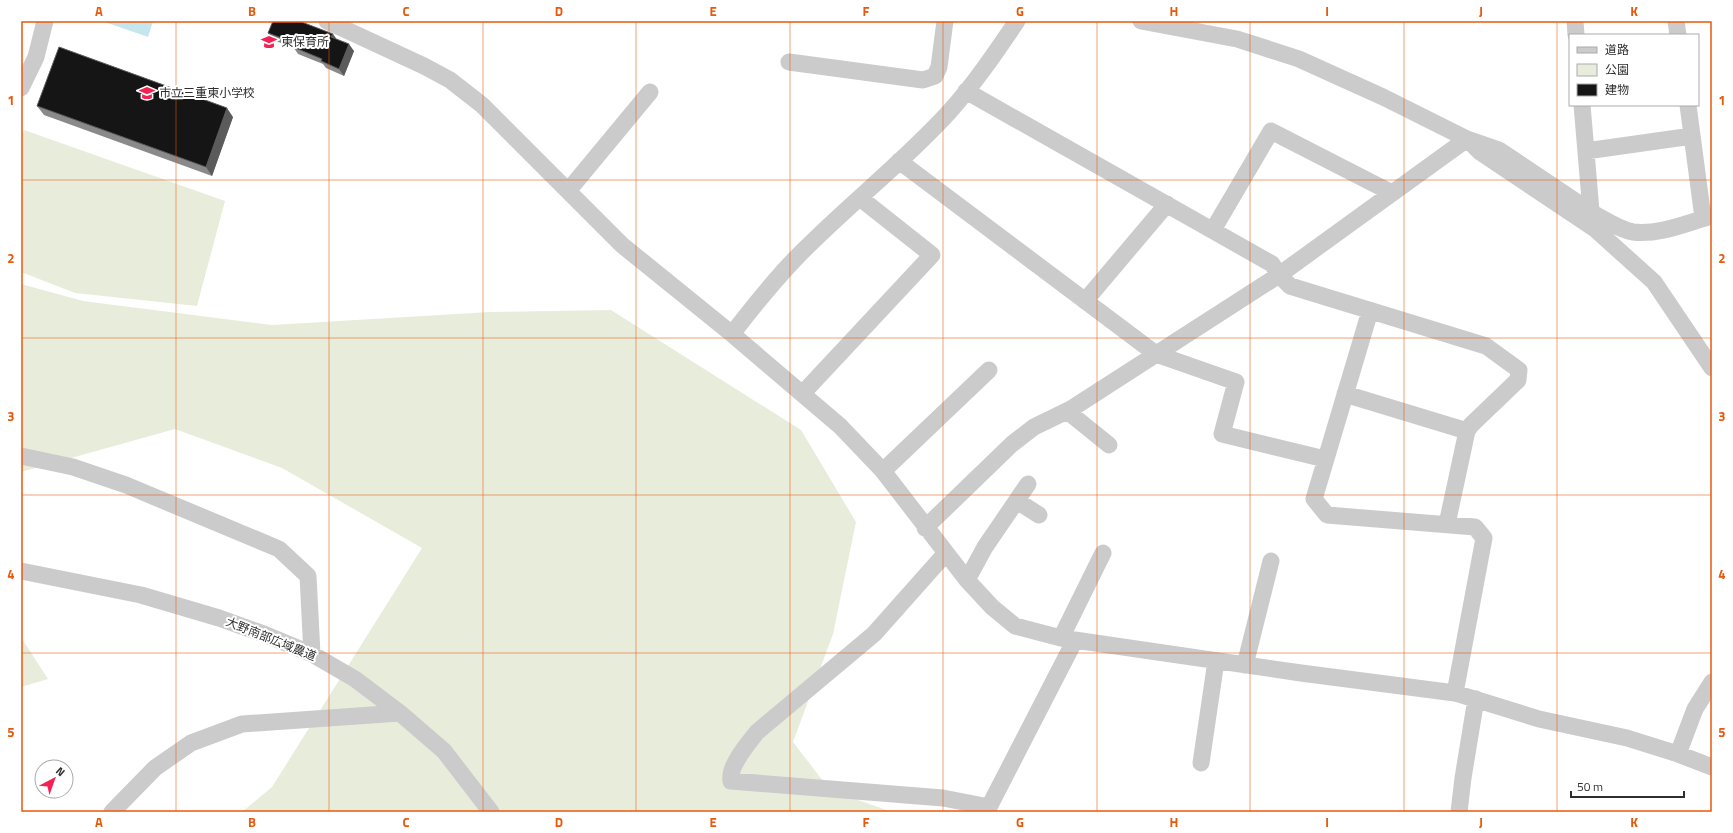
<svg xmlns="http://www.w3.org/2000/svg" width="1733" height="833" font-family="'Titillium Web','Noto Sans JP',sans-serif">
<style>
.green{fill:#e8eddb}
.water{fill:#c5e5ef}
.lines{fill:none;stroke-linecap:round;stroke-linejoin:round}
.minor{stroke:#cbcbcb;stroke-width:17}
.wall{fill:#8a8a8a}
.shaded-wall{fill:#5b5b5b}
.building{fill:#151515;stroke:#5b5b5b}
.grid{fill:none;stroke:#e8590c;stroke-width:1;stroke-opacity:0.55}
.labels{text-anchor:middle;stroke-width:4;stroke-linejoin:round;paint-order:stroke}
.poi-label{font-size:12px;fill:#2e2e2e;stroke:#fff;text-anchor:start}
.street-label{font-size:12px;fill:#2e2e2e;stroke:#fff}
.neatline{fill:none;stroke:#e8590c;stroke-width:1.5}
.grid-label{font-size:13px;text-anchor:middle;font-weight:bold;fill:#e8590c}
</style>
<rect width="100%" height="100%" fill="#fff"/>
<path class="green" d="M24 130 225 201 197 306 75 293 21 272V138Z
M21 284 83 301 272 325 490 312 611 310 801 430 856 522 833 634 793 742 830 790 892 812H242L272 787 422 548 282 468 175 429 21 472Z
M21 637 48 679 21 687Z"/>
<path class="water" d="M102 21H153L148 37Z"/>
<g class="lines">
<path class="minor" d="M327 21 424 66 450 80 482 105 622 245 732 334 840 426 883 471 967 580 992 607 1015 626 1061 638 1301 673 1455 693 1539 719 1627 738 1678 754 1712 767
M1141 21 1237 39 1299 59 1383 97 1467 139 1499 150 1596 215C1607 221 1621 230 1633 232 1660 235 1686 223 1712 216
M1575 21 1576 35
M1676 21 1678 35
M789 62 923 80 935 76 939 67 945 21
M21 88 36 57 45 21
M966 91 1272 264 1279 275 1290 286 1486 346 1519 370 1518 380 1471 425 1467 431 1447 524
M1582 105 1591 211
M1688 105 1703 218
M1473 145 1480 152 1595 229 1654 282 1712 368
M1586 151 1692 136
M899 161 1156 354 1236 382 1222 434 1325 459
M568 191 650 92
M1213 230 1271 131 1392 193
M1085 301 1167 204
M1370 311 1314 499 1327 515 1475 527 1484 538 1455 693
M732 334C752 308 772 283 794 260 844 208 902 164 950 111 975 83 996 52 1017 21
M803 393 932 255 860 198
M1345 394 1467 431
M1067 411 1109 445
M21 456 73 467 126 485 279 549 308 576 312 654
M883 471 989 370
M1017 501 1039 515
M925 528 1012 444 1034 427 1071 409 1279 275 1467 139
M946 553 874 634 757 732C748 744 728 766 731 781L943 798 989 807 1075 640
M21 571 141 595 219 618 264 634 312 654 355 679 400 713 444 751 491 812
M967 580 985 547 1028 484
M1061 638 1103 553
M1245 665 1271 561
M1678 754 1695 709 1712 682
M1201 763 1216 661
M112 812 155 768 191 743 242 724 400 713
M1459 812 1463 778 1476 699"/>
</g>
<path class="wall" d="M268 33 336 39 354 51 344 76 326 68 323 64 298 54 294 48 273 40Z
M37 106 233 117 212 176 44 115Z"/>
<path class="shaded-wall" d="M333 34 338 41 331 37Z
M349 44 354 51 344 76 339 69Z
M227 108 233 117 212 176 206 167Z"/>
<path class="building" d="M273 21H299L333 34 331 37 349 44 339 69 321 61 322 59 293 47 295 43 268 33Z
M59 47 227 108 206 167 37 106Z"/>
<path class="grid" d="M176 21V812M329 21V812M483 21V812M636 21V812M790 21V812M943 21V812M1097 21V812M1250 21V812M1404 21V812M1557 21V812M21 180H1712M21 338H1712M21 495H1712M21 653H1712"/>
<defs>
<symbol id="school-bare" viewBox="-9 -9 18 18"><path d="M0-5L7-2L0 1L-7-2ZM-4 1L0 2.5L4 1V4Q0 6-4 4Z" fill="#f42253" stroke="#fff" stroke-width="2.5" paint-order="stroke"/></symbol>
</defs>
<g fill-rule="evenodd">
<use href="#school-bare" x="258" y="31" width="22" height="22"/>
<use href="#school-bare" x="136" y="82" width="22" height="22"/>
</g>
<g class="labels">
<g class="poi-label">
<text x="281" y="46">東保育所</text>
<text x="159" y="97">市立三重東小学校</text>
</g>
<g class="street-label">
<text transform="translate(271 639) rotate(22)" y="4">大野南部広域農道</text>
</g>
</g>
<rect width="1733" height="833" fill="none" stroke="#ffffff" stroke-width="44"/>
<rect x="1569" y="34" width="130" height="72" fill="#ffffff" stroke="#ababab"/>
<rect x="1577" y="47" width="20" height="6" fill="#cbcbcb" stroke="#ababab"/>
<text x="1605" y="54" font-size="12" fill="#2e2e2e">道路</text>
<rect x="1577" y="64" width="20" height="12" fill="#e8eddb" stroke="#ababab"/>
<text x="1605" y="74" font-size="12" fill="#2e2e2e">公園</text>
<rect x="1577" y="84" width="20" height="12" fill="#151515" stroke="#ababab"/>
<text x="1605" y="94" font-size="12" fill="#2e2e2e">建物</text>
<g transform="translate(54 779) rotate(41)"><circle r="19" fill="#ffffff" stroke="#ababab"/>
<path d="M0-3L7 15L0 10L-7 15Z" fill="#f42253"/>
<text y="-6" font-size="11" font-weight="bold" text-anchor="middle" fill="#2e2e2e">N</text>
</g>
<path d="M1571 791v6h113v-6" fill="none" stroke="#2e2e2e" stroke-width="2"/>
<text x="1577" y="791" font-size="12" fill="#2e2e2e" stroke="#ffffff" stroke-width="3" paint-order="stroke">50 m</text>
<rect x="22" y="22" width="1689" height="789" class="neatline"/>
<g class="grid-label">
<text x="99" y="16">A</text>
<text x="252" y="16">B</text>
<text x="406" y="16">C</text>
<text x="559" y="16">D</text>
<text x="713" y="16">E</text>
<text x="866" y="16">F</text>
<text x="1020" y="16">G</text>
<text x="1174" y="16">H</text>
<text x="1327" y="16">I</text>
<text x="1481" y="16">J</text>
<text x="1634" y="16">K</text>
<text x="11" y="105">1</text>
<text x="1722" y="105">1</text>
<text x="11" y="263">2</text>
<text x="1722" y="263">2</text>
<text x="11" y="421">3</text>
<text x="1722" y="421">3</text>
<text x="11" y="579">4</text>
<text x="1722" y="579">4</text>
<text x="11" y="737">5</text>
<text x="1722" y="737">5</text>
<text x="99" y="827">A</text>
<text x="252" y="827">B</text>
<text x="406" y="827">C</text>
<text x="559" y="827">D</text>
<text x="713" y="827">E</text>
<text x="866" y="827">F</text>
<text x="1020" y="827">G</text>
<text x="1174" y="827">H</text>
<text x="1327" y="827">I</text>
<text x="1481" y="827">J</text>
<text x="1634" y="827">K</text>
</g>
</svg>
